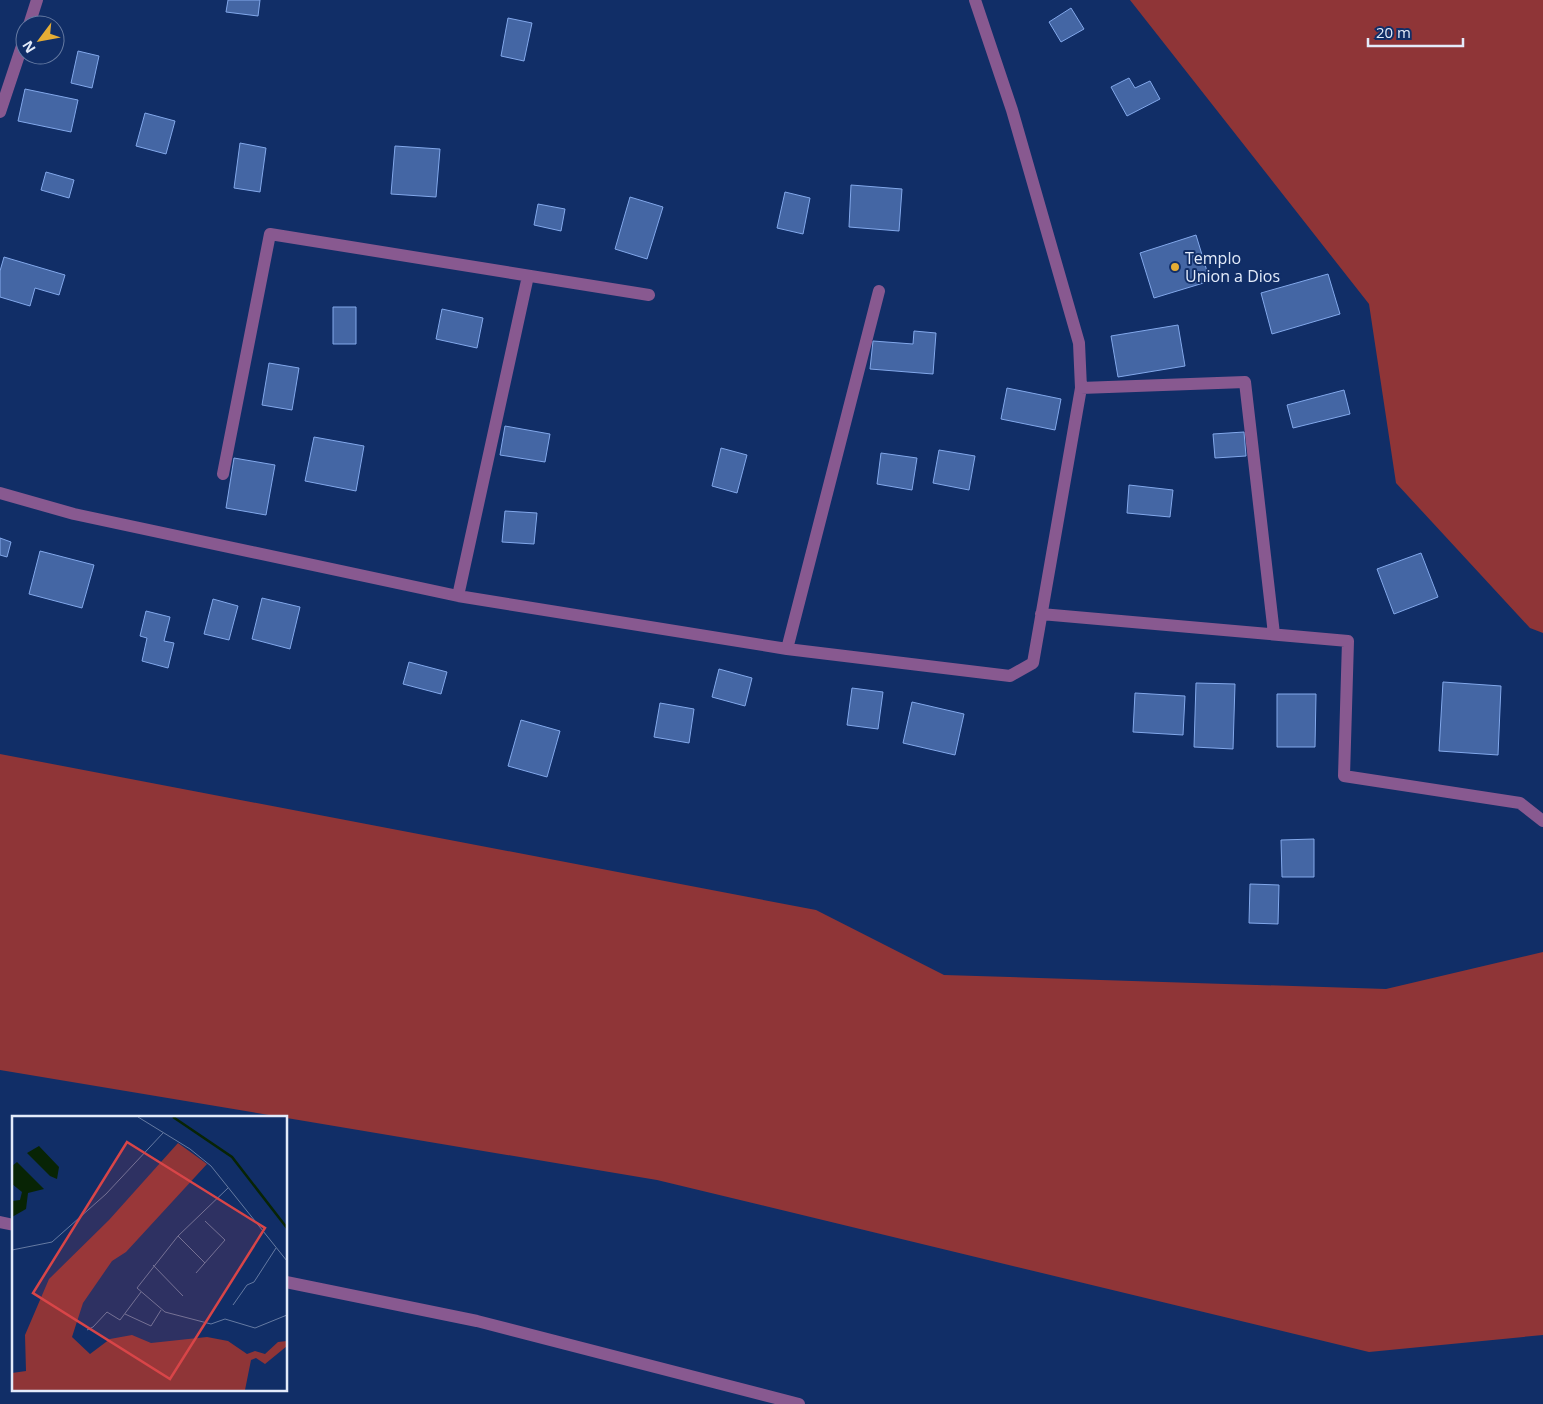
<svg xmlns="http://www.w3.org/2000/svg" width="1543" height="1404" font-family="'Open Sans',sans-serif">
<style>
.green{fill:#8f3537}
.building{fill:#4466a4;stroke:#82a8eb}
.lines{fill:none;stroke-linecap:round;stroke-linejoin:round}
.minor{stroke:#885990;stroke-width:12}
.poi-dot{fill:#e5ad35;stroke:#112e67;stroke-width:2}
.labels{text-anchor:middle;stroke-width:4;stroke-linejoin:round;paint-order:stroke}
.poi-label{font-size:16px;fill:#e3ebfa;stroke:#112e67;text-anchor:start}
.inset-river{fill:none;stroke:#082405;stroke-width:2.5}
.inset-road{fill:none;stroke:#657aa2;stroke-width:1}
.view{fill:#d84548;fill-opacity:0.15;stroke:#d84548;stroke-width:2.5}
.inset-edge{fill:none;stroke:#e3ebfa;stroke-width:2.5}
</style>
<rect width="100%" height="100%" fill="#112e67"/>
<path class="green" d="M1130 0H1543V633L1530 628 1396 483 1369 304Z
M0 754 816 910 944 975 1386 989 1543 952V1335L1369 1352 657 1180 0 1070Z"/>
<path class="building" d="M228 0H260L258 16 226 12Z
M1071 8 1084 29 1061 42 1049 22Z
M508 18 532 23 524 61 501 56Z
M78 51 99 56 92 88 71 83Z
M1129 78 1135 88 1150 81 1160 99 1127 116 1111 87Z
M25 89 78 100 71 132 18 121Z
M145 113 175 121 166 154 136 146Z
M240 143 266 148 260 192 234 188Z
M395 146 440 149 436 197 391 194Z
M46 172 74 180 69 198 41 190Z
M851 185 902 189 899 231 849 227Z
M785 192 810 198 803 234 777 228Z
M630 197 663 207 647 259 615 249Z
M538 204 565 209 561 231 534 225Z
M1196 235 1210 281 1154 298 1140 253Z
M4 257 65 275 59 295 35 288 30 306 0 297V271Z
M1328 274 1340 314 1272 334 1261 293Z
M333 307H356V344H333Z
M442 309 483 318 477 348 436 339Z
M1178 325 1185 366 1118 377 1111 336Z
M914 331 936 333 933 374 870 369 873 341 913 344Z
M269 363 299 368 292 410 262 405Z
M1007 388 1061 399 1055 430 1001 419Z
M1344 390 1350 414 1293 428 1287 405Z
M505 426 550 434 545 462 500 455Z
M1244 432 1246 456 1215 458 1213 434Z
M314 437 364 446 356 491 305 481Z
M721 448 747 455 737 493 712 486Z
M939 450 975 456 969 490 933 483Z
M881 453 917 458 912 490 877 484Z
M234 458 275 465 266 515 226 508Z
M1129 485 1173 490 1170 517 1127 513Z
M505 511 537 513 534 544 502 542Z
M0 538 11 542 7 557 0 555Z
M40 551 94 565 82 608 29 594Z
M1421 553 1438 597 1394 614 1377 569Z
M262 598 300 607 290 649 252 639Z
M213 599 238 606 229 640 204 634Z
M146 611 170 617 164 641 174 643 168 668 142 661 147 638 140 636Z
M409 662 447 672 441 694 403 684Z
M719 669 752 678 745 706 712 697Z
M1443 682 1501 686 1498 755 1439 751Z
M1196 683 1235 684 1233 749 1194 747Z
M852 688 883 692 878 729 847 725Z
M1135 693 1185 696 1183 735 1133 732Z
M1277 694H1316L1315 747H1277Z
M912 702 964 714 955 755 903 743Z
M660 703 694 709 689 743 654 737Z
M521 720 560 731 547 777 508 766Z
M1314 839V877H1282L1281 840Z
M1250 884 1279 885 1278 924 1249 923Z"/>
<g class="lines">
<path class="minor" d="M29 25 37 0
M0 112 25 37
M1081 388 1245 382 1274 634
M223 474 270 234 649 295
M0 493 74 514 458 596 787 649 1010 676 1033 663 1081 388 1079 343 1012 110 975 0
M458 596 528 276
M1041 614 1348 641 1344 776 1520 803 1543 821
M787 649 879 291
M0 1222 14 1225
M286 1282 477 1321 799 1404"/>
</g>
<circle class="poi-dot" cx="1175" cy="267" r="5"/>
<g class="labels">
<g class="poi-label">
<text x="1185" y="264">Templo<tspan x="1185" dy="18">Union a Dios</tspan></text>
</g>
</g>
<g transform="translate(12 1116)">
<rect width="275" height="275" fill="#112e67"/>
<path d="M166 27 195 48 114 136 100 145 71 187 60 221 78 238 98 223 120 219 139 227 195 221 216 225 235 238 243 235 253 238 266 226 275 225V230L253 248 244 242 239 244 233 274H0V257L14 255 13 219 37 163 97 104Z" fill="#8f3537"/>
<path d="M27 30 47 51 45 63 38 60 15 37ZM5 46 32 73 16 77 14 93 0 101V85L8 84 10 76 0 68V50Z" fill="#082405"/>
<path class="inset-river" d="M161 1 220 41 275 112"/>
<path class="inset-road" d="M126 1 178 33 199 50 275 145M216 72 166 120 125 172 153 196 199 208 213 203 243 212 275 199M166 120 193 147M0 134 40 126 94 78 151 17M141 149 171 180M184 157 213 124 193 105M221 189 235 169 242 166 264 132M113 198 139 210 149 194M75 214 81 211 95 196 108 204 129 176"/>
<path class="view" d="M115 26 253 112 158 263 21 177Z"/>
<rect width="275" height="275" class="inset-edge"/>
</g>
<g transform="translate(40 40) rotate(238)"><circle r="24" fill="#112e67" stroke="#657aa2"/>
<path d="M0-4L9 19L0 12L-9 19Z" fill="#e5ad35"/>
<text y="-8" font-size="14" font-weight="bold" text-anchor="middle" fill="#e3ebfa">N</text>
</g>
<path d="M1368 38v8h95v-8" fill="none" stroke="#e3ebfa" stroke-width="2.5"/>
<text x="1376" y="38" font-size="15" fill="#e3ebfa" stroke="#112e67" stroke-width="4" paint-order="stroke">20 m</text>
</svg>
